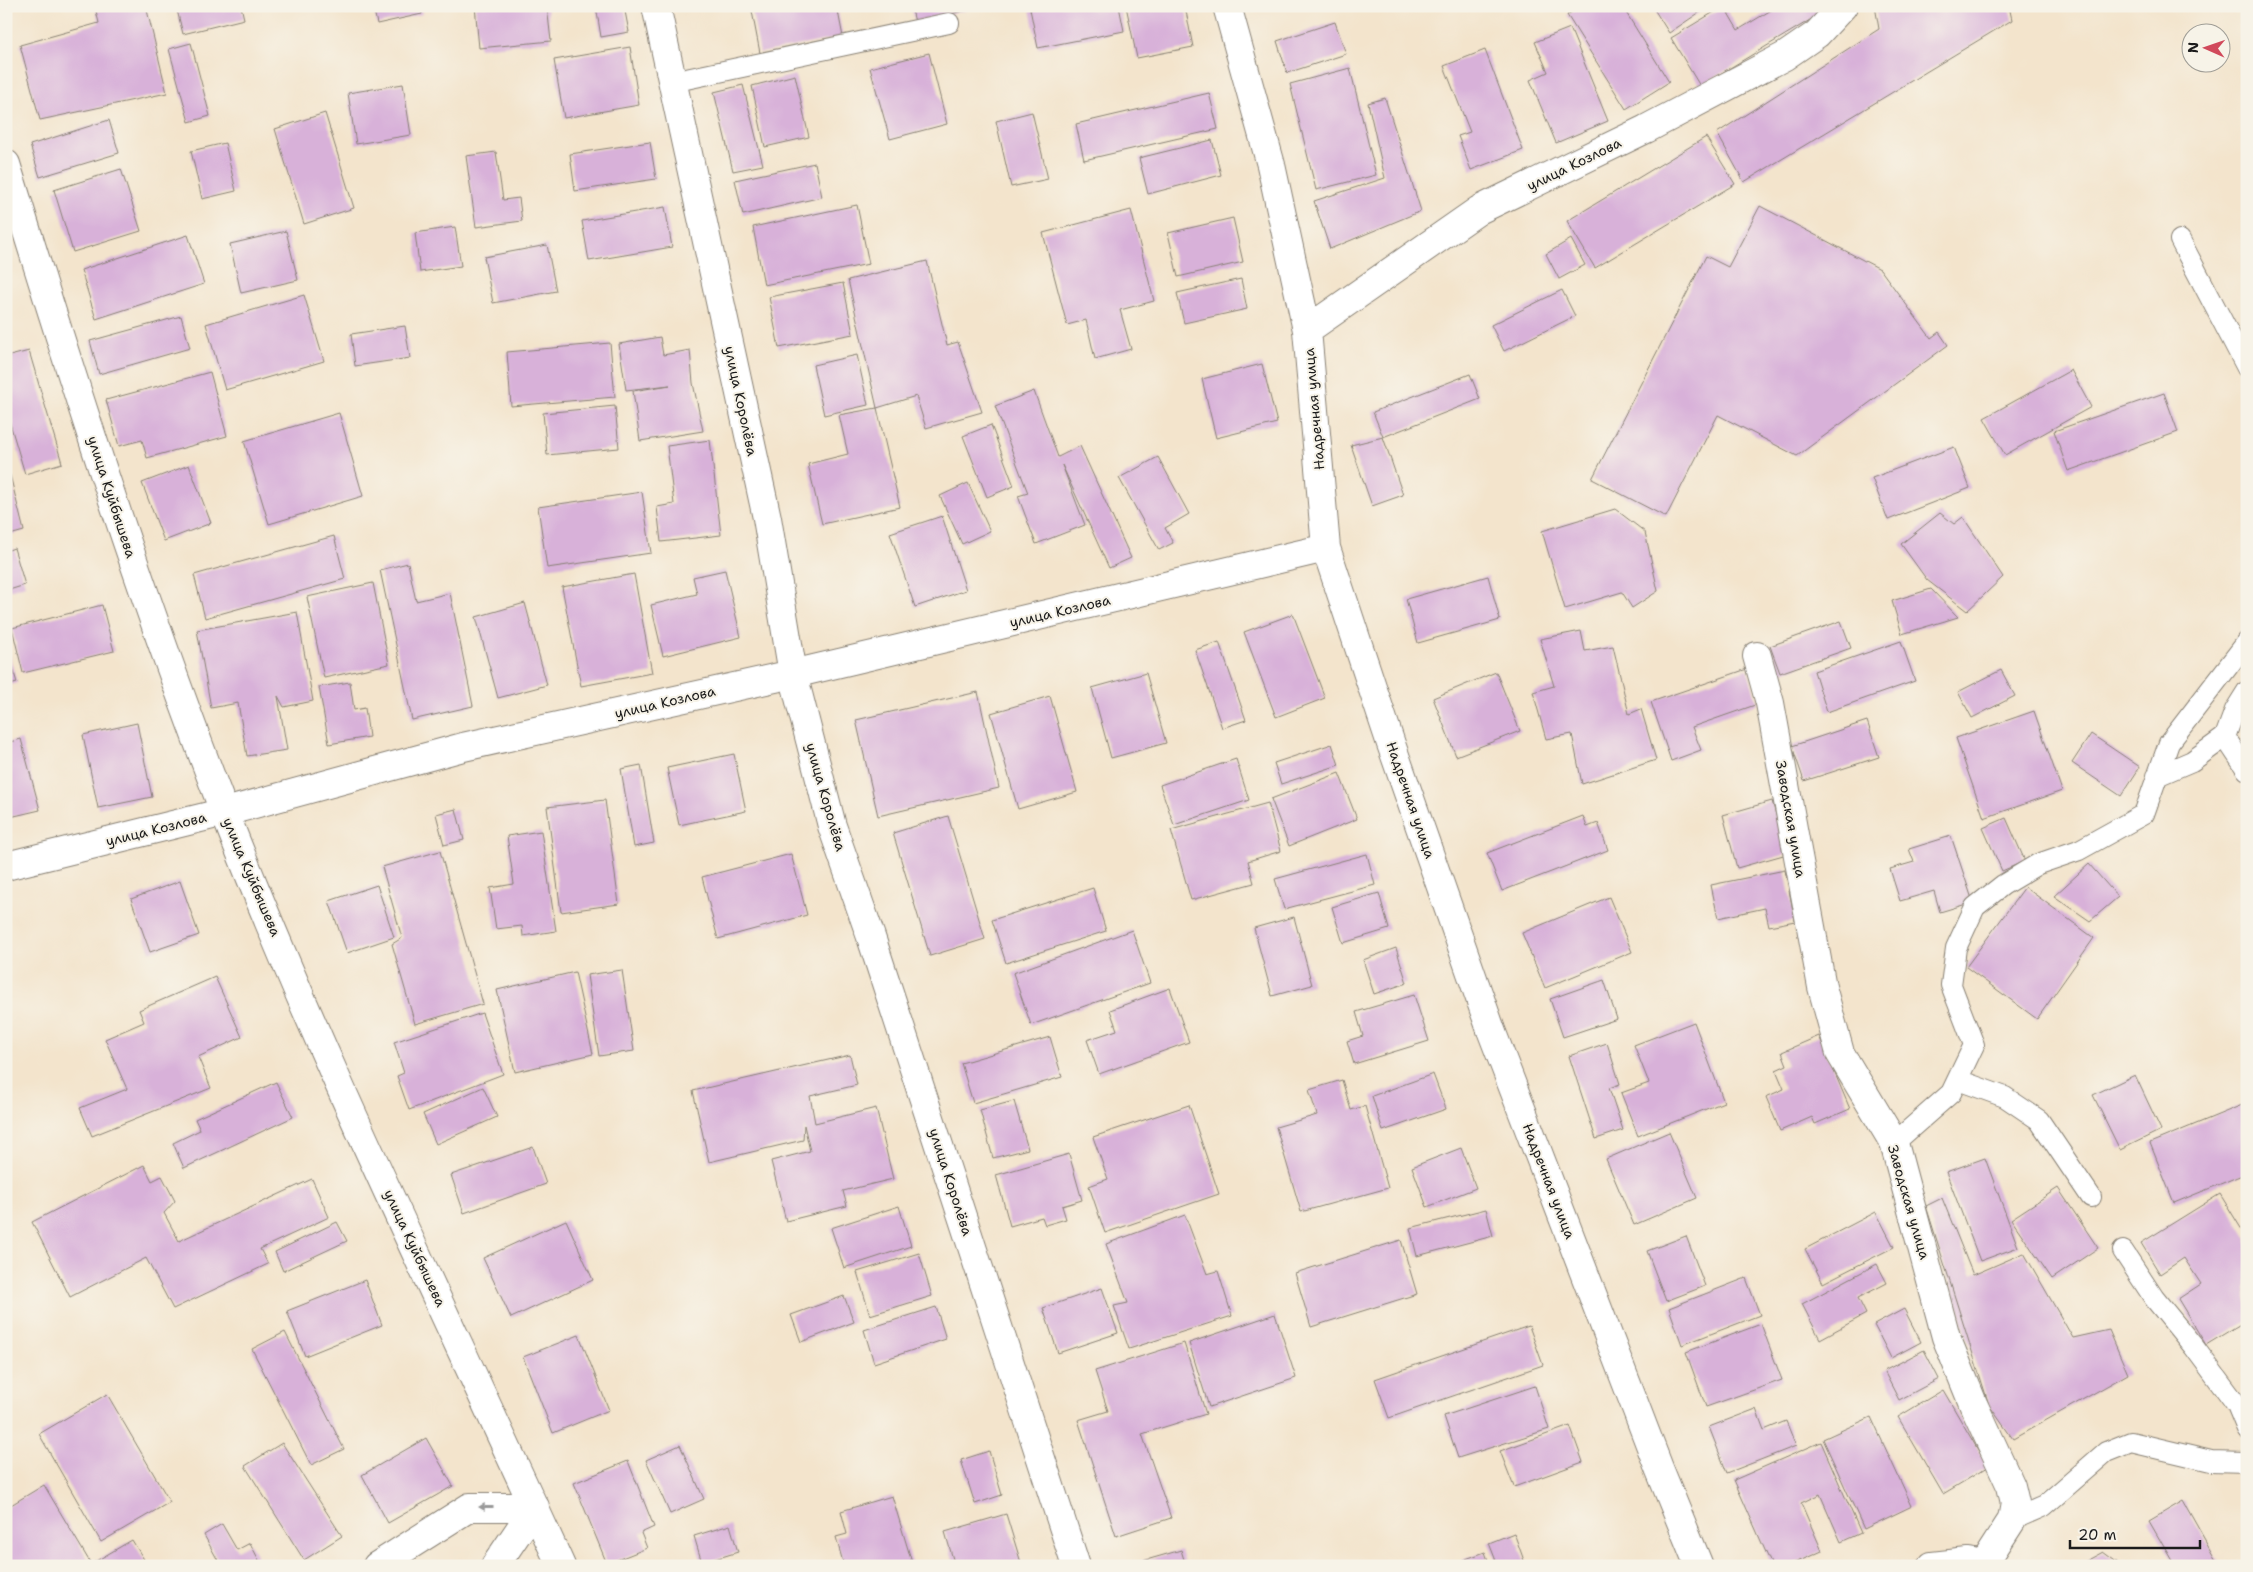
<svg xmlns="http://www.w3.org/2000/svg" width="2253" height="1572" font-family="'Shantell Sans',sans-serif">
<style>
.building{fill:#d8b1d9}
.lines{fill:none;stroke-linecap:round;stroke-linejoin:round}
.service-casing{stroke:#888074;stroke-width:22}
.minor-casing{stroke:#888074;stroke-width:30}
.service{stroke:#fff;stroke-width:20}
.minor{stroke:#fff;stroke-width:28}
.oneway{fill:#999}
.labels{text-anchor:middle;stroke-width:4;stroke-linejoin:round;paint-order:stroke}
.street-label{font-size:14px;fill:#1c1c1c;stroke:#f7f3e8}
</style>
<rect width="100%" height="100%" fill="#f7f3e8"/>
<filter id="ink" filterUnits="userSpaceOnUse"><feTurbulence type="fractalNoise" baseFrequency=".02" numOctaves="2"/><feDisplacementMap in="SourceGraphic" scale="10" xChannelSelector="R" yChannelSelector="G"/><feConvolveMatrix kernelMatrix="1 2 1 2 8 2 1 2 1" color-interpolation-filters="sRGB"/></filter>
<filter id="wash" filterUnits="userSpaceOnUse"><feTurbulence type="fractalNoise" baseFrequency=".0096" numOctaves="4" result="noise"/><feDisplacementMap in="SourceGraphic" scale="20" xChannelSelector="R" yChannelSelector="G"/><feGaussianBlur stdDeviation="1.12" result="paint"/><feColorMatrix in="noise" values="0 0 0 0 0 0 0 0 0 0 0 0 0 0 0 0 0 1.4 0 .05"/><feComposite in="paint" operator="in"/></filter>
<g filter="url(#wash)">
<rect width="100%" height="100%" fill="#f3e4cc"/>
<g id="blocks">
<path class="building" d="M120 6H146L167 93 40 120 20 45 99 23 96 11Z
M190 6H241L244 19 183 34 177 10Z
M373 6H420L422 14 377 24Z
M475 6H547L551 41 479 48Z
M596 6H624L629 32 601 37Z
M751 6H837L843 37 760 53Z
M911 6H966L967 10 915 22Z
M1046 6H1119L1124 31 1038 48 1030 9Z
M1126 6H1185L1193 47 1137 58Z
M1581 6H1622L1669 82 1626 109 1567 15Z
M1652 6H1709L1669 33Z
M1724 6 1738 30 1778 6H1815L1820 14 1700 86 1671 38Z
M1875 6H2009L2012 20 1744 182 1717 133 1879 29Z
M1335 22 1346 54 1287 73 1277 41Z
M1570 28 1608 121 1556 143 1530 80 1548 72 1535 42Z
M191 43 210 116 189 122 169 49Z
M630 47 639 105 564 118 554 60Z
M1485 50 1523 150 1471 170 1458 136 1470 132 1444 66Z
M929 53 947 124 890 139 870 68Z
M1350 68 1376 175 1316 190 1290 84Z
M795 75 809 137 765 147 752 86Z
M403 84 411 135 356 144 348 93Z
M743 85 763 165 733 171 714 92Z
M1209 93 1218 129 1084 160 1076 124Z
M1385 98 1421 211 1330 249 1314 201 1385 178 1368 103Z
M1032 112 1048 179 1011 187 996 121Z
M325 113 354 208 304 224 275 129Z
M109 120 119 153 40 177 30 145Z
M1706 137 1735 184 1595 268 1567 221Z
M1212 140 1221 175 1148 194 1139 158Z
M650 142 656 179 575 191 570 154Z
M225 143 236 191 202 199 191 151Z
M496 152 503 200 519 198 522 221 476 227 466 156Z
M815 163 822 197 743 215 735 180Z
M121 169 141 231 73 252 54 190Z
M857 205 869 264 764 285 753 227Z
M1760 206 1880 269 1931 338 1939 332 1948 345 1797 456 1718 415 1666 517 1592 479 1706 256 1728 267Z
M665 207 672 247 589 261 582 221Z
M1131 210 1154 301 1120 310 1131 349 1095 359 1086 320 1067 325 1043 233Z
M1233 218 1243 262 1178 277 1168 233Z
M455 227 461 266 420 272 415 233Z
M286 231 298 280 241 293 230 244Z
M188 235 204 284 96 319 81 270Z
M1571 239 1585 265 1559 279 1546 254Z
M547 245 556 291 493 303 484 257Z
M927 261 947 345 958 342 982 412 926 428 916 396 877 408 848 280Z
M1241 279 1247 309 1184 323 1177 293Z
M843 283 853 334 779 348 769 297Z
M1562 290 1575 316 1504 351 1491 325Z
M304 295 324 361 225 390 206 324Z
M181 316 190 348 99 374 90 341Z
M405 326 410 358 355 366 351 334Z
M660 337 663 355 690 350 693 383 703 431 640 441 633 391 670 385 626 390 619 344Z
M610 343 615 397 511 406 507 352Z
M29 351 62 463 25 474 6 410V357Z
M857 355 868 405 824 415 813 365Z
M1262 364 1277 423 1216 438 1202 379Z
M2071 370 2091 407 2005 455 1984 418Z
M210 372 227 436 147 458 142 440 119 446 106 400Z
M1470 374 1480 399 1383 437 1373 412Z
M1034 391 1058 457 1080 446 1131 558 1109 568 1062 465 1085 525 1036 544 1018 496 1028 493 995 406Z
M2164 393 2178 432 2068 471 2054 431Z
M615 406 619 448 547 455 543 413Z
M877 408 900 507 822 524 808 464 848 454 839 415Z
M339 413 363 496 269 524 244 441Z
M991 425 1014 486 987 497 963 436Z
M1383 437 1403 495 1372 506 1351 445Z
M710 440 721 535 661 542 657 507 674 504 667 446Z
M1954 447 1970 488 1888 520 1872 478Z
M1158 457 1189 514 1165 528 1173 543 1159 550 1119 478Z
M189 465 211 523 164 541 142 483Z
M10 475 24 531 6 536V476Z
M968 483 990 531 962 544 940 496Z
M642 492 651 553 547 568 538 507Z
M1615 509 1645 532 1658 591 1632 608 1622 592 1565 609 1542 531Z
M1940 513 1954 524 1963 517 2003 577 1967 611 1927 580 1901 544Z
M942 516 966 590 915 607 890 533Z
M334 536 345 579 205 618 194 575Z
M14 548 25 585 6 591V551Z
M408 563 416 601 450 593 473 706 412 720 380 570Z
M725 570 741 637 663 656 651 605 697 594 693 577Z
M634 574 652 673 581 686 562 587Z
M1488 576 1500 620 1418 643 1406 599Z
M373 583 389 664 324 678 307 597Z
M1931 589 1958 617 1902 634 1892 601Z
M525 603 547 685 498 698 476 617Z
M102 605 114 651 23 673 12 628Z
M297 612 313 701 284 707 278 696 287 750 247 756 238 703 211 708 197 630Z
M1293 614 1325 698 1276 717 1244 632Z
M1841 621 1851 648 1780 673 1770 646Z
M1581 631 1585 651 1613 646 1629 714 1641 709 1656 760 1582 784 1572 734 1546 739 1533 692 1554 686 1540 639Z
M1901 641 1915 681 1827 712 1814 671Z
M1219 642 1246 720 1222 728 1195 650Z
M6 643 17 683 6 686Z
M1747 669 1758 704 1692 727 1701 750 1671 761 1651 702Z
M2001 670 2015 696 1972 718 1958 692Z
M1496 672 1520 731 1456 756 1433 698Z
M1146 673 1166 743 1111 758 1092 688Z
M350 682 354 710 365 708 369 737 329 744 319 687Z
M978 692 999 788 878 816 856 720Z
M1050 696 1077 792 1018 809 991 713Z
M2034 711 2062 791 1984 818 1956 738Z
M1867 721 1879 757 1804 781 1792 746Z
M137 723 152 797 98 808 83 735Z
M2091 734 2140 767 2121 796 2072 763Z
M21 739 40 810 6 818V743Z
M1332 744 1339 765 1281 784 1274 763Z
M734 754 746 811 679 825 667 768Z
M1236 759 1249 800 1174 825 1160 785Z
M641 765 654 843 634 847 621 769Z
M1339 773 1357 819 1289 846 1271 799Z
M605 800 619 904 561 912 547 807Z
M1772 801 1787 854 1737 868 1723 815Z
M1268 803 1281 851 1248 861 1254 883 1191 900 1171 830Z
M456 809 464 840 444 845 436 814Z
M948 816 985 939 930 956 893 833Z
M1583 816 1587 827 1598 823 1608 850 1502 891 1487 853Z
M2006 818 2025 861 2002 871 1983 828Z
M541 831 556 931 523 936 522 926 496 929 490 888 514 884 507 836Z
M1951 836 1973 902 1940 912 1934 891 1900 901 1890 869 1914 862 1909 849Z
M440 851 483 1004 415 1024 392 944 402 938 382 867Z
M791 854 807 915 718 939 702 877Z
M1367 854 1375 885 1284 909 1275 879Z
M2089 864 2118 897 2090 921 2054 896Z
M1785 870 1795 921 1769 926 1765 908 1718 918 1711 885Z
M180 881 199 935 150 952 131 899Z
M377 885 394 937 347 953 329 901Z
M2025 887 2094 938 2037 1019 1966 967Z
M1093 888 1106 931 1006 963 992 920Z
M1379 893 1389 929 1343 943 1332 907Z
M1609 897 1632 952 1545 988 1522 933Z
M1294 917 1312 985 1272 996 1254 928Z
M1132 930 1150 983 1031 1025 1013 973Z
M1396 948 1407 983 1374 994 1363 960Z
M622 970 634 1051 599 1056 587 975Z
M575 972 593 1054 515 1072 497 990Z
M215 977 242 1037 198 1057 211 1088 92 1136 80 1108 127 1089 105 1039 144 1022 139 1010Z
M1604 980 1617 1019 1563 1037 1550 999Z
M1170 988 1189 1042 1099 1074 1087 1040 1117 1030 1110 1010Z
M1414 995 1429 1041 1354 1064 1347 1041 1363 1036 1356 1012Z
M482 1013 503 1074 409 1110 397 1076 404 1073 394 1042Z
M1694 1022 1724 1102 1638 1136 1621 1093 1649 1083 1634 1045Z
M1819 1036 1850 1109 1815 1124 1812 1117 1780 1131 1766 1097 1784 1089 1776 1070 1787 1065 1782 1052Z
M1050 1037 1062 1077 973 1103 961 1063Z
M1607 1043 1620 1084 1609 1088 1623 1130 1596 1139 1569 1056Z
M850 1055 857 1085 810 1096 815 1123 876 1108 893 1179 843 1191 847 1206 786 1221 771 1161 810 1151 804 1125 803 1140 709 1162 693 1091Z
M1433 1074 1446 1109 1383 1131 1372 1096Z
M2135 1075 2161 1130 2120 1150 2093 1095Z
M1342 1080 1351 1110 1365 1106 1388 1188 1301 1212 1276 1127 1317 1115 1309 1090Z
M276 1082 293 1117 184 1168 173 1143 200 1130 195 1119Z
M483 1087 497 1117 436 1144 423 1114Z
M1014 1101 1028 1149 993 1158 980 1110Z
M2247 1103V1173L2174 1203 2150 1143Z
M1189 1105 1219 1194 1105 1233 1089 1186 1108 1179 1093 1137Z
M1669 1132 1697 1198 1634 1225 1606 1159Z
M533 1147 546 1184 464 1213 451 1175Z
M1461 1148 1476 1188 1427 1207 1412 1167Z
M1069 1154 1082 1200 1062 1206 1066 1219 1045 1225 1042 1217 1010 1226 996 1175Z
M1985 1158 2018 1247 1980 1261 1946 1172Z
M144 1165 152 1181 162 1176 175 1201 164 1213 179 1241 312 1179 329 1217 260 1249 268 1264 173 1309 146 1258 70 1297 32 1222Z
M2058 1188 2098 1248 2052 1279 2011 1219Z
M2220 1194 2247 1238V1320L2206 1345 2178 1299 2201 1284 2184 1258 2160 1274 2141 1243Z
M1942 1198 1973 1275 2024 1253 2073 1338 2109 1330 2128 1374 2013 1439 1989 1405 1926 1206Z
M899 1206 911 1246 844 1268 831 1228Z
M1486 1209 1493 1236 1417 1256 1410 1228Z
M1876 1212 1894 1247 1823 1283 1805 1249Z
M1185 1215 1207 1274 1218 1271 1232 1316 1129 1349 1114 1306 1128 1303 1106 1244Z
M566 1220 593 1280 511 1318 483 1258Z
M337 1222 347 1241 283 1271 275 1252Z
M1686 1236 1705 1286 1666 1301 1647 1251Z
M1401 1240 1417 1294 1311 1327 1295 1273Z
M919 1253 932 1296 870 1315 857 1272Z
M1877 1264 1887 1283 1858 1298 1866 1314 1820 1339 1802 1304Z
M1746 1278 1760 1315 1682 1345 1669 1308Z
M365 1280 382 1325 305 1356 287 1311Z
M1102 1288 1118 1333 1058 1353 1043 1308Z
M844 1296 854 1322 801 1342 791 1315Z
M936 1307 946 1339 874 1363 864 1330Z
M1904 1309 1921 1342 1891 1358 1874 1325Z
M1275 1314 1296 1378 1209 1407 1189 1343Z
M1761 1324 1782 1380 1706 1407 1686 1352Z
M1529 1326 1543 1365 1389 1418 1375 1379Z
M285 1332 344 1449 311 1465 252 1349Z
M579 1335 609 1410 553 1433 523 1357Z
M1184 1343 1206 1414 1142 1434 1171 1518 1116 1536 1078 1420 1108 1411 1095 1371Z
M1924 1350 1939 1379 1899 1400 1884 1371Z
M1535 1386 1549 1429 1458 1458 1444 1416Z
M1943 1390 1988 1467 1943 1494 1898 1417Z
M107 1394 170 1502 101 1542 39 1434Z
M1756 1409 1764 1430 1786 1421 1796 1446 1727 1473 1709 1427Z
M1871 1417 1912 1506 1864 1529 1823 1439Z
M1570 1426 1583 1462 1514 1487 1500 1451Z
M426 1438 453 1486 388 1523 362 1475Z
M1821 1442 1861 1533 1841 1542 1820 1494 1801 1503 1822 1551 1788 1566H1772L1734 1480Z
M282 1443 342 1536 304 1560 245 1466Z
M680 1445 704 1499 670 1514 646 1460Z
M989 1451 1002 1495 975 1504 961 1460Z
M628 1461 654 1527 641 1533 647 1548 607 1564 574 1483Z
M44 1485 91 1564 132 1540 148 1566H8L6 1562V1508Z
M892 1496 913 1566H844L836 1537 847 1534 841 1511Z
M2183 1501 2218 1563 2213 1566H2175L2149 1521Z
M1006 1514 1022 1566H955L945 1532Z
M222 1524 237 1550 250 1543 262 1566H221L204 1535Z
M730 1525 738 1552 702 1563 694 1536Z
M1514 1533 1526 1566H1498L1489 1543Z
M1181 1550 1186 1566H1129V1565Z
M1485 1552 1490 1566H1465L1463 1560Z
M2103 1552 2122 1566H2077Z"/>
</g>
</g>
<g filter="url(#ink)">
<use href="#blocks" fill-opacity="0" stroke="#888074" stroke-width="1"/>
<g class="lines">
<defs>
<path id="service" d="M672 82 949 23
M2180 240 2247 368
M2225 737 2235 710 2247 691
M2157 776 2192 761 2225 737 2247 770
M1958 1080 2005 1097 2039 1120 2091 1197
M1894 1143 1951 1093 1974 1045 1951 985 1956 948 1975 907 2003 885 2038 864 2079 850 2144 814 2169 743 2247 642
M2123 1251 2154 1298 2194 1347 2237 1405 2247 1429
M2012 1520 2044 1506 2106 1452 2131 1442 2211 1461 2247 1462"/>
<path id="minor" d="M656 6 767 518 793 674 832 826 871 937 1076 1566
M1227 6 1271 165 1307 330 1326 548 1391 744 1491 1030 1659 1468 1699 1566
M6 164C73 382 142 599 224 811 324 1068 447 1315 561 1566
M1307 330 1479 210 1646 129 1785 56 1817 34 1843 6
M1757 656 1770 703 1822 987 1840 1053 1894 1143 1946 1337 1974 1406 2011 1486 2015 1503 2012 1520 1983 1565
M6 866 225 812 463 747 793 674 1326 548
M377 1566 470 1507H535
M495 1566 535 1507
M1932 1566 1968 1562 1984 1566"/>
</defs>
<use href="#service" class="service-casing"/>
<use href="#minor" class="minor-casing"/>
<use href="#service" class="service"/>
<use href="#minor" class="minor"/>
</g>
<defs><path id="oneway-solid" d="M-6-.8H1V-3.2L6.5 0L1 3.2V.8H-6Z" transform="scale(1.25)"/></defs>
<use class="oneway" href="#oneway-solid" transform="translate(486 1507) rotate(-180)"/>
</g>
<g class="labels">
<g class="street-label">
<text transform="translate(1574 164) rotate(-26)" y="5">улица Козлова</text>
<text transform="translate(741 401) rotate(78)" y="5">улица Королёва</text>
<text transform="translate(1314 409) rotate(-95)" y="5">Надречная улица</text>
<text transform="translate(112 497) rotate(72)" y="5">улица Куйбышева</text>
<text transform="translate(1060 611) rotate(-13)" y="5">улица Козлова</text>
<text transform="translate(665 702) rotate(-13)" y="5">улица Козлова</text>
<text transform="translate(826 797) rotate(74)" y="5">улица Королёва</text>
<text transform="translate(1411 800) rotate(71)" y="5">Надречная улица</text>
<text transform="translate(1791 819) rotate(80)" y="5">Заводская улица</text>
<text transform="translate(156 829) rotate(-14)" y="5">улица Козлова</text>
<text transform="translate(252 877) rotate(67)" y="5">улица Куйбышева</text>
<text transform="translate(1549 1181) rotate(69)" y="5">Надречная улица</text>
<text transform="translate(951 1182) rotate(72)" y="5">улица Королёва</text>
<text transform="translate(1909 1202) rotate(74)" y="5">Заводская улица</text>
<text transform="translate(415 1248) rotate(65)" y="5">улица Куйбышева</text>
</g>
</g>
<rect width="2253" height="1572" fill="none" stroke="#f7f3e8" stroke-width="25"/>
<g transform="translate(2206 48) rotate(272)"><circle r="24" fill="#f7f3e8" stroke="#9f9d96"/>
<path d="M0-4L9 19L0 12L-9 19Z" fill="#d1495b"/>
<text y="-8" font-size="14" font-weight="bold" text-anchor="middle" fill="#1c1c1c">N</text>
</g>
<path d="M2070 1540v8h130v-8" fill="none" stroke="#1c1c1c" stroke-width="2.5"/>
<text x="2078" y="1540" font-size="15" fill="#1c1c1c" stroke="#f7f3e8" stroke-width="4" paint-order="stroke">20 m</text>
</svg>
